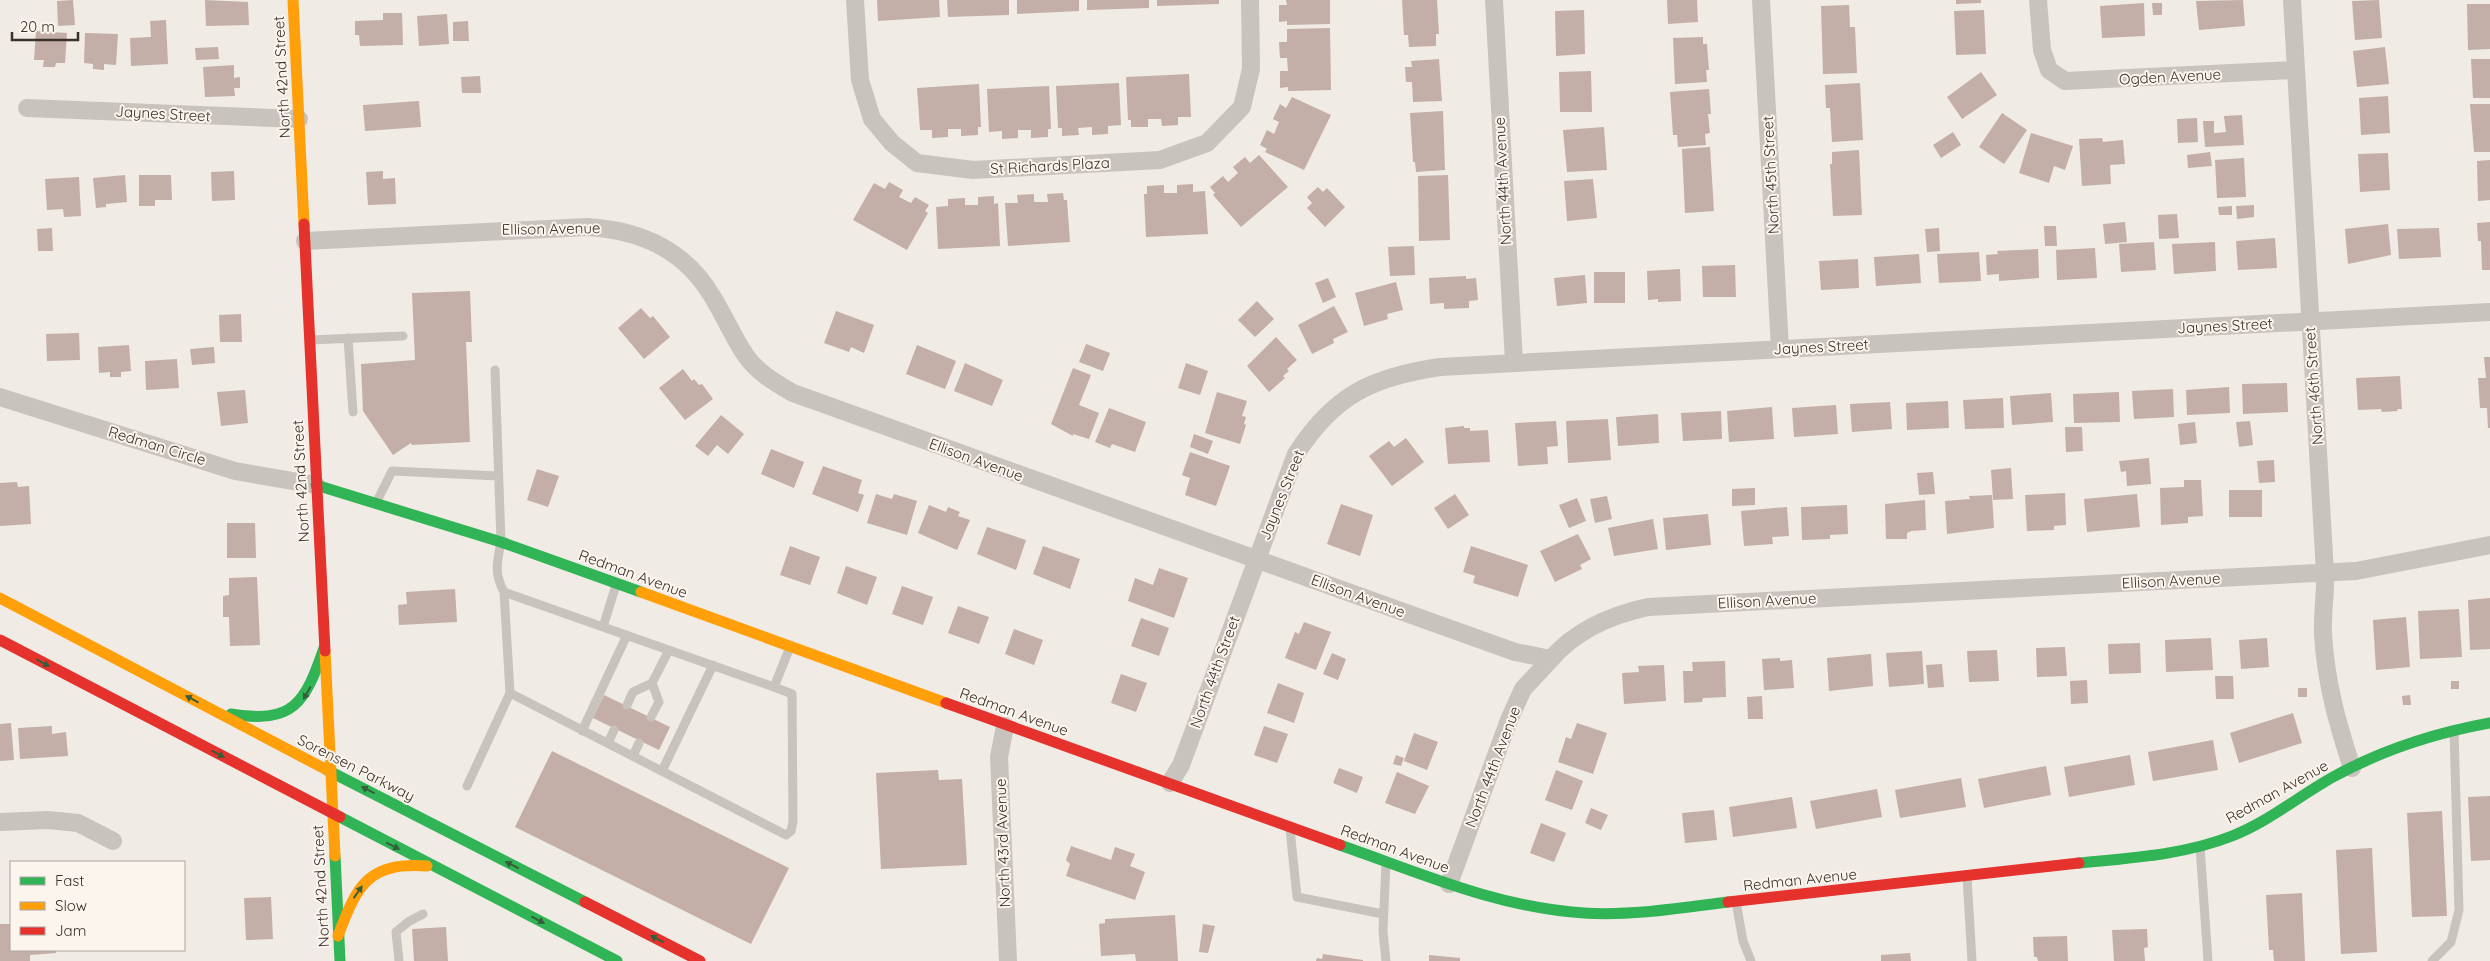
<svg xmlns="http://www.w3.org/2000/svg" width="2490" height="961" font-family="Quicksand,sans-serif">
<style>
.building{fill:#c3afa7}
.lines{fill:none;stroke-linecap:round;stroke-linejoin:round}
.lane{stroke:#c9c3be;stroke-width:9}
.street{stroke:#c9c3be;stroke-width:18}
.fast{stroke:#30b455;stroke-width:11}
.slow{stroke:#ff9f0a;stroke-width:11}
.jam{stroke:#e5322d;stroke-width:11}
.oneway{fill:#375e3a}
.labels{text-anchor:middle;stroke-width:4;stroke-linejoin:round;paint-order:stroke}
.street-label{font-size:15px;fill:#3b302b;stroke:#fbf5ee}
</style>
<rect width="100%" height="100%" fill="#f0ebe5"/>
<path class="building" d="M73 0 75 25 58 26 57 1Z
M205 0 248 2 249 25 206 26Z
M877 0H939L940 17 878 21Z
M947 0H1009V15L948 17Z
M1017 0H1079V11L1017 14Z
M1087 0H1149V8L1087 10Z
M1157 0H1219V4L1157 6Z
M1286 0H1330V24L1287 25V21L1279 22V5H1287Z
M1402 0H1437L1439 34H1436V46L1409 47 1408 35H1404Z
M1667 0H1697L1698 22 1668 24Z
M1956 0H1981V3L1956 4Z
M2243 0 2245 26 2199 30 2196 1Z
M2379 0 2382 38 2355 40 2352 1Z
M2144 3 2145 36 2102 38 2100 6Z
M2152 3H2162V15H2153Z
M2467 4H2490V49L2468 50Z
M1849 5 1850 27H1855L1857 73 1823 74 1821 6Z
M1584 10 1585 54 1556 56 1555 11Z
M1984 10 1986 54 1956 55 1954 11Z
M383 13H402L403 45 360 46 359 35H355V21L383 20Z
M447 14 449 44 419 46 417 16Z
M166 20 168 64 131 66 130 38 151 37 150 21Z
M468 21 469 41H453V22Z
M1330 28 1331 90 1288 91V87L1280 88V71H1288L1287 58H1280L1279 42H1287V29Z
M36 31 67 33 65 63H56L55 67H43L44 60H34Z
M85 33 118 34 116 65 104 64V70L93 69V64L84 63Z
M1703 37V44H1707L1709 70H1706L1707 82 1675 84 1673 38Z
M218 47 219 59 196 60 195 48Z
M2385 47 2389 84 2357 87 2353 51Z
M1439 59 1442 101 1413 102 1412 82H1406L1405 67H1412L1411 61Z
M2471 59H2490V98H2473Z
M234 65V78L240 77V88H234L235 96 205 97 203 67Z
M1591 71 1592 112H1560L1559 72Z
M1981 72 1997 95 1962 119 1947 97Z
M1189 74 1191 117H1178V125L1162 126 1161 119H1148V127H1131V120H1128L1126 77Z
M480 76 481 93H462L461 77Z
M1119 83 1121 125 1108 126V134L1092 135V127L1078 128 1079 135 1062 136V128H1058L1056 86Z
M1860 83 1863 140 1832 142 1830 108H1826L1825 85Z
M979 84 981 127H978V135L961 136V129H948V137L932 138V130H920L917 88Z
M1049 86 1051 129H1048V137L1031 138V130H1018V138L1002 139V131L989 132 987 89Z
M1709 89 1711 114H1708L1710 133 1705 134 1706 145 1678 147 1677 135H1673L1670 92Z
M2388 96 2390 133 2361 135 2359 98Z
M1292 97 1331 115 1304 170 1265 152 1267 149 1260 145 1267 130 1274 134 1279 122 1273 119 1280 104 1286 108Z
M419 101 421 127 365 131 363 105Z
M2470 104H2490V152H2474Z
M1443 111 1445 170 1416 172 1415 162H1413L1410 113Z
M2002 113 2027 130 2004 164 1979 147Z
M2242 115 2244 145 2205 147 2203 121H2214V133L2226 132 2224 116Z
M2197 118 2198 142 2178 143 2177 119Z
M1604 127 1607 170 1567 172 1563 130Z
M1953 132 1961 145 1941 158 1933 145Z
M2031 133 2073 146 2065 170 2054 166 2049 183 2019 173Z
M2102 138 2103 142 2123 140 2125 164 2110 165 2111 184 2082 186 2079 139Z
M1710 147 1714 211 1685 213 1682 149Z
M1859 150 1862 215 1833 216 1830 164H1832V152Z
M2210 152 2212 166 2188 168 2187 155Z
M2388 153 2390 190 2360 192 2358 154Z
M1259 155 1288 187 1241 227 1213 195 1215 193 1210 187 1223 176 1228 182 1238 173 1233 167 1245 157 1250 163Z
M2244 158 2246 197 2217 198 2215 160Z
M2490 160V200L2478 201 2477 161Z
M234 171 235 200 212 201 211 172Z
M383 171V179L395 178 396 204 368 205 366 172Z
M125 175 127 202 106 204V207L96 208 93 178Z
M139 175H171L172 200H155V206H139Z
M1448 175 1450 240 1419 241 1418 176Z
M79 177 81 216 64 217 63 209 47 210 45 179Z
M1593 179 1597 218 1567 221 1564 181Z
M889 182 903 190 899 197 911 203 915 197 929 205 925 211 928 213 907 250 853 220 874 183 885 189Z
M1193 184V192L1205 191 1208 234 1146 237 1144 194H1147V186L1164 185V193H1177V185Z
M1318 187 1323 192 1327 188 1345 207 1325 227 1307 208 1312 203 1307 197Z
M1063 193 1064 200H1067L1070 242 1008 246 1005 203H1018L1017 195 1034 194V202H1048L1047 194Z
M994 196V204L998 203 1000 246 938 249 936 207 948 206V199L965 198V205H978V197Z
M2254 205V217L2237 219 2236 206Z
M2232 206V215H2219L2218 207Z
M2177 214 2179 238 2159 239 2158 215Z
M2125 222 2127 242 2105 244 2103 224Z
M2490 222V270H2482L2481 241H2478L2477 223Z
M2388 224 2391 255 2348 264 2345 229Z
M2044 226H2056L2057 246H2045Z
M52 228 53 251H38L37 229Z
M1939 228 1940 251 1927 252 1925 229Z
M2439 228 2441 257 2399 259 2397 229Z
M2275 238 2277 268 2238 270 2236 241Z
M2154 242 2156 270 2121 272 2119 244Z
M2215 242 2216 271 2174 274 2172 244Z
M1414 246 1415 275 1390 276 1388 247Z
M2095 248 2097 278 2057 280 2056 250Z
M2038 249 2039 278 1999 281V274L1987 275 1986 255 1998 254 1997 251Z
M1979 252 1981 281 1939 283 1937 254Z
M1919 254 1921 283 1876 286 1874 257Z
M1858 259 1859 288 1821 290 1819 261Z
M1735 265 1736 297H1703L1702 266Z
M1680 269 1681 301 1658 302V299L1648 300 1647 271Z
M1594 272H1625V303H1594Z
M1585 275 1587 303 1557 306 1554 278Z
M1466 276V279L1476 278 1478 300 1469 301V308L1444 309V303L1430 304 1429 278Z
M1328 278 1336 297 1323 303 1315 283Z
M1396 282 1403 310 1387 314 1388 319 1364 326 1355 293Z
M470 291 472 342H466L470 442 412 445 411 443 393 455 363 411 361 364 415 360 412 293Z
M1257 301 1274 319 1255 337 1238 320Z
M1334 306 1348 332 1333 339 1334 343 1312 354 1298 325Z
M641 308 650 318 653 316 670 337 644 359 618 328Z
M836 311 874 325 864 353 851 347 849 352 824 343Z
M241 314 242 342H220L219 315Z
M79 333 80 360 47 361 46 334Z
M1276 337 1297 360 1287 369 1289 371 1283 376 1285 378 1269 392 1247 366Z
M1086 344 1110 353 1103 371 1079 362Z
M129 345 131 371 121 372V377H110V372L99 373 98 347Z
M917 345 956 361 945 389 906 374Z
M214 347 215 363 192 365 190 349Z
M2484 357H2490V428H2488L2487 408H2480L2478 378H2486Z
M177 359 179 388 146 390 145 361Z
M965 363 1003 380 992 406 954 391Z
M1186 363 1208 371 1200 395 1178 388Z
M1073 368 1091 375 1079 405 1099 413 1089 439 1073 434V436L1051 424Z
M683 369 692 381 694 379 699 385 702 384 713 399 685 420 659 388Z
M2400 376 2402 409H2397L2398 411 2382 412 2381 409 2358 410 2356 378Z
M2287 383 2288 412 2243 414 2242 384Z
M2229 387 2230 413 2187 415 2186 390Z
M2173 389 2174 417 2134 419 2132 391Z
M245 390 248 423 221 426 217 392Z
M1217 392 1247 401 1242 416 1246 417 1244 424 1246 425 1240 444 1205 433Z
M2119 392 2120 422 2074 423 2073 394Z
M2051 393 2053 422 2012 425 2010 396Z
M2003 398 2004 428 1965 429 1963 400Z
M1948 401 1949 428 1907 430 1906 403Z
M1890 402 1892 429 1852 432 1850 404Z
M1836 405 1838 434 1794 437 1792 408Z
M1772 407 1774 439 1729 442 1727 411Z
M1109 408 1146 422 1135 452 1112 444 1110 448 1095 442Z
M1721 411 1722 439 1683 441 1681 413Z
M1658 414 1659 443 1618 446 1616 417Z
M721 415 744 434 728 454 717 445 708 456 695 446Z
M1608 419 1611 460 1568 463 1566 421Z
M1556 421 1558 446 1547 447 1548 464 1518 466 1515 423Z
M2250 421 2253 445 2239 447 2236 422Z
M2195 422 2197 443 2180 445 2178 424Z
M1464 426V428H1470V431L1488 430 1490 462 1448 464 1445 428Z
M2065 427H2082L2083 451 2066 452Z
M1194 434 1213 441 1208 454 1190 447Z
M1406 438 1424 462 1392 486 1369 456 1389 441 1394 447Z
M771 449 804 462 794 488 761 474Z
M1190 452 1230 466 1216 506 1185 495 1190 478 1182 475Z
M2149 458 2151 484 2127 486 2126 471 2121 472 2119 461Z
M2274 460 2275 482 2259 483 2257 461Z
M823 466 862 480 858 493 864 495 858 512 812 494Z
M2011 468 2013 499 1993 500 1991 470Z
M537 469 559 476 548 507 527 500Z
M1933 472 1935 494 1919 495 1917 473Z
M2184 480H2201L2203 516 2188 517V523L2161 525 2160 488 2184 487Z
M17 482 18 487 29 486 31 524 0 526V483Z
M1755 488V505L1732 506V489Z
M2229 490H2262V517H2229Z
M2065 493 2066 525 2054 526V530L2027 531 2025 495Z
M876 494 892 499 894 494 917 501 907 535 867 523Z
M1455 494 1469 515 1448 529 1434 508Z
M2137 494 2140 527 2087 532 2084 499Z
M1992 495 1994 528 1947 534 1945 501 1970 499 1969 496Z
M1607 496 1612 519 1595 523 1590 499Z
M1577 498 1586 521 1569 528 1559 505Z
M1925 500 1926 530 1911 531 1907 533V539H1886L1885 504Z
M1341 504 1373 515 1360 556 1327 544Z
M929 505 946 512 948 507 960 512 958 516 970 520 957 550 918 533Z
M1847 505 1848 534 1830 535V539L1802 540 1801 507Z
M1787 507 1789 536 1772 537 1773 544 1744 546 1741 511Z
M1708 514 1711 545 1666 550 1663 518Z
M1653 519 1658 549 1614 556 1608 528Z
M227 523H255L256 558H227Z
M987 527 1026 540 1016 570 977 554Z
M1578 534 1591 559 1580 565 1582 569 1555 582 1540 551Z
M790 546 820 557 810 585 780 575Z
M1043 546 1080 559 1070 589 1033 574Z
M1471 546 1528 565 1518 597 1473 583 1475 576 1463 572Z
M846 566 877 577 867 605 837 593Z
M1159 568 1188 578 1174 618 1128 601 1135 578 1153 585Z
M257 577 260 645 230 646 229 617H223V596L229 595V578Z
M902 586 933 597 923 625 892 614Z
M455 589 457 622 399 625 398 605 407 604 406 592Z
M2490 598V649L2470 650 2468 600Z
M958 606 989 617 979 644 948 633Z
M2459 609 2462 657 2420 659 2418 611Z
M2406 617 2410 667 2376 670 2373 620Z
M1141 618 1169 628 1159 656 1131 646Z
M1304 622 1331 632 1316 670 1285 658 1295 632 1299 634Z
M1014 629 1043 640 1034 665 1005 654Z
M2211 638 2213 670 2166 672 2165 640Z
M2267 638 2269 667 2241 669 2239 640Z
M2140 643 2141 673 2109 674 2108 644Z
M2065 647 2067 676 2037 677 2036 648Z
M1997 650 1999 681 1969 682 1967 651Z
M1922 651 1924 684 1889 687 1886 653Z
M1332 653 1346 659 1338 680 1323 674Z
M1871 654 1873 686 1829 691 1827 658Z
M1780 658V661L1792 660 1794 688 1764 690 1762 659Z
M1725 661 1726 697 1703 698 1702 702 1684 703 1683 671H1693L1692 662Z
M1942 664 1944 687 1928 688 1926 665Z
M1664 665 1666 701 1624 704 1622 673 1639 672 1638 666Z
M1121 674 1147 683 1136 712 1111 703Z
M2215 676H2233L2234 699H2216Z
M2087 680 2088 703 2071 704 2070 681Z
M2451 681H2459V689H2451Z
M1278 683 1304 693 1294 723 1267 713Z
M2298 688H2307V697H2298Z
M604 695 670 727 659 750 593 718Z
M2410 695 2411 705H2403L2402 696Z
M1762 696 1763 719H1748L1747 697Z
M2293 713 2302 743 2239 763 2230 733Z
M11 723 14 760 0 761V724Z
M1577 723 1607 733 1593 774 1558 762 1566 737 1571 739Z
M52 726V734L66 732 68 756 20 759 18 728Z
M1264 726 1288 734 1277 763 1254 755Z
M1414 733 1438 742 1427 770 1404 761Z
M2213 740 2218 770 2153 781 2148 752Z
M552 751 789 868 751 944 515 827Z
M1396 755 1404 758 1401 766 1393 764Z
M2130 755 2135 785 2069 797 2064 767Z
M2046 766 2051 795 1984 808 1978 779Z
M1339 768 1363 777 1357 793 1333 783Z
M938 770 939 780 962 779 967 865 881 869 876 773Z
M1556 770 1583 781 1572 810 1545 800Z
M1397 772 1429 786 1415 814 1385 803Z
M1961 778 1966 807 1900 818 1895 790Z
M1877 789 1882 817 1816 829 1810 801Z
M2490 796V860L2471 861 2468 797Z
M1792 797 1797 828 1733 837 1729 807Z
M1591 808 1608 815 1601 830 1585 823Z
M1714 810 1717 840 1685 843 1682 813Z
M2442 811 2447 916 2412 917 2407 813Z
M1541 823 1566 833 1554 862 1530 853Z
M1071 846 1111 860 1115 847 1135 854 1130 866 1145 872 1135 900 1066 876 1070 864 1066 860Z
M2372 848 2377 952 2341 954 2336 850Z
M2302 893 2305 961H2274L2273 950H2269L2266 895Z
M271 897 273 939 246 940 244 898Z
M1175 915 1178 961H1136L1135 954 1101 956 1099 924 1105 923V919Z
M0 924H11V950H56V953L30 955V961H0Z
M1203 924 1215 926 1208 953 1199 952Z
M446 927 448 961H414L412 929Z
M2147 929 2148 947 2144 948 2145 961H2114L2112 930Z
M2067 936 2068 961H2038L2037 957H2034L2033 937Z
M1910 953 1911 961H1881V955Z
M1323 954 1363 960V961H1316L1317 958 1322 959Z
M1429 955 1460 958V961H1429Z"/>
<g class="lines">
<path class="lane" d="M348 338 353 412
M310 340 403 336
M495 370 501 542C497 562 494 574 504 592L603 627
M376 503 392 471 498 476
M616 585 603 627 774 687 790 647
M652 683 669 650
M510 693 786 835 791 831 793 822 792 694 774 687
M627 705 633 692 652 683 659 702 651 717
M582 731 627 635
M608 743 614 730
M633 756 639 743
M662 771 713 665
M467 786 510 693 504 592
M1290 829 1297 897 1383 914
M2200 846 2208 961
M1386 862 1383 931 1386 961
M1967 877 1972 961
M1736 902 1743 941 1751 961
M399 961 396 932 408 922 423 914
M2432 961 2451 942 2459 910 2454 730"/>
<path class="street" d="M855 0 860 80 872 119 892 143 917 163 973 170 1160 160 1207 143 1242 107 1251 69 1250 0
M1494 0 1514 362
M1761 0 1780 349
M2038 0 2042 50 2049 70 2065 81 2295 70
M2292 0 2325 573C2326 593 2322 614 2323 634 2326 683 2337 722 2352 768
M27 108 299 119
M305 241 587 227C640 230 684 249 712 296 724 315 733 337 746 356 758 373 776 383 793 393L1515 652 1551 659C1576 630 1611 615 1648 607L2356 571 2490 545
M0 397 235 471 316 485
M1005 726 999 757 1008 961
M1170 783 1181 765 1296 454C1334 395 1372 377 1440 367L2490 312
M0 822 48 820 78 823 113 841
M1449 884 1509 720 1523 689 1551 659"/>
<path class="fast" d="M316 485 501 542 641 592
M231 714C294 724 305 703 324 648
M327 770 585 902
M340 817 617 961
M1340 845C1420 873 1499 908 1584 913 1632 916 1681 908 1728 902
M335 856 340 961
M2079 863C2130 858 2184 855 2232 836 2268 822 2299 796 2333 777 2382 750 2435 733 2490 723"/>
<path class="slow" d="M293 0 304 224
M641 592 946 703
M0 598 327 770
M325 651 335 856
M338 936C357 885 368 862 427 866"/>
<path class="jam" d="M304 224 325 651
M0 640 340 817
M946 703 1340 845
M585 902 700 961
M1728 902 2079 863"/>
</g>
<defs><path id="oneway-solid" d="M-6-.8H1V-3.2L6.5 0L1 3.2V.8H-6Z" transform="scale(1.25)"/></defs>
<g class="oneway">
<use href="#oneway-solid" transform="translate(43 663) rotate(28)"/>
<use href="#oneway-solid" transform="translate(307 693) rotate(119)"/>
<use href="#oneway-solid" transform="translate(192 699) rotate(-152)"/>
<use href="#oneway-solid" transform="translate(218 754) rotate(28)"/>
<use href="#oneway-solid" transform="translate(368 790) rotate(-153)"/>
<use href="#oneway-solid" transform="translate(393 846) rotate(27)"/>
<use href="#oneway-solid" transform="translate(512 865) rotate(-153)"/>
<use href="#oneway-solid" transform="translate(358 892) rotate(-55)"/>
<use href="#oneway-solid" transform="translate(538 920) rotate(28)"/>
<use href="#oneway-solid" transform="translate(657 939) rotate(-153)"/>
</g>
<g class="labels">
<g class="street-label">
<text transform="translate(282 77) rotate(-93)" y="5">North 42nd Street</text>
<text transform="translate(2170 77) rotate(-3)" y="5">Ogden Avenue</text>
<text transform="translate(163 114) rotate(3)" y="5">Jaynes Street</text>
<text transform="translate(1050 166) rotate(-3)" y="5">St Richards Plaza</text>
<text transform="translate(1771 175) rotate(-93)" y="5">North 45th Street</text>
<text transform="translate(1503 181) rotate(-93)" y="5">North 44th Avenue</text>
<text transform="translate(551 229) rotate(-1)" y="5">Ellison Avenue</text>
<text transform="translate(2225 326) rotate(-3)" y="5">Jaynes Street</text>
<text transform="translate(1821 347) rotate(-3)" y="5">Jaynes Street</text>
<text transform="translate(2314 386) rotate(-94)" y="5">North 46th Street</text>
<text transform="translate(157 446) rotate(17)" y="5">Redman Circle</text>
<text transform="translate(976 460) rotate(20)" y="5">Ellison Avenue</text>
<text transform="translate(301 481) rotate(-93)" y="5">North 42nd Street</text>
<text transform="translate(1282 495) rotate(-68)" y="5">Jaynes Street</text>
<text transform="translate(633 574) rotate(20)" y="5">Redman Avenue</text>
<text transform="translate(2171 581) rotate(-3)" y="5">Ellison Avenue</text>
<text transform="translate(1358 596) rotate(20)" y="5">Ellison Avenue</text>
<text transform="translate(1767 601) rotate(-3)" y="5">Ellison Avenue</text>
<text transform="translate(1215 672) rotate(-70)" y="5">North 44th Street</text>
<text transform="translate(1014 712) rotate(20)" y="5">Redman Avenue</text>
<text transform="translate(1493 767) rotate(-69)" y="5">North 44th Avenue</text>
<text transform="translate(356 768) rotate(27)" y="5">Sorensen Parkway</text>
<text transform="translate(2277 792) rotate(-29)" y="5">Redman Avenue</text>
<text transform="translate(1003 843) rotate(-92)" y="5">North 43rd Avenue</text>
<text transform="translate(1395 849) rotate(20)" y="5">Redman Avenue</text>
<text transform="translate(1800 880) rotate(-6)" y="5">Redman Avenue</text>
<text transform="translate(321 886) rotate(-93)" y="5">North 42nd Street</text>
</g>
</g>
<rect x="10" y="861" width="175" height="90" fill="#fbf5ee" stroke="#aea6a0"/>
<rect x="20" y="877" width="25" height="8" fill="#30b455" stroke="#aea6a0"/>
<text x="55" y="886" font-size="15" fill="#3b302b">Fast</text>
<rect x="20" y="902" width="25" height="8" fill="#ff9f0a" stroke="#aea6a0"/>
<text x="55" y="911" font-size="15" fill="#3b302b">Slow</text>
<rect x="20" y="927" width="25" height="8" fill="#e5322d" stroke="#aea6a0"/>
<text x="55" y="936" font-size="15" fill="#3b302b">Jam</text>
<path d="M12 32v8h66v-8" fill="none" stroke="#3b302b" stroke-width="2.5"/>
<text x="20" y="32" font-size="15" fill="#3b302b" stroke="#fbf5ee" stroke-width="4" paint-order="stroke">20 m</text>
</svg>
